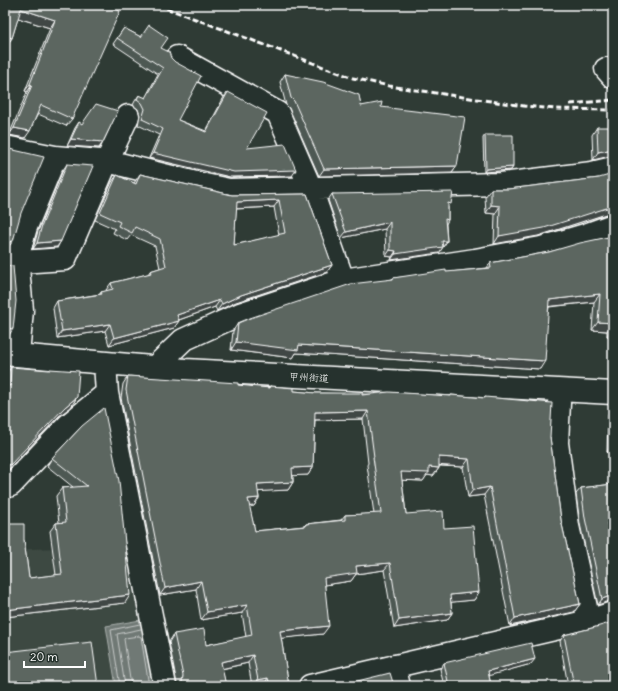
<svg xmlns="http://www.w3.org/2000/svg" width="618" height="691" font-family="Delius,'Klee One',sans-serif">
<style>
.built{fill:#3c4842}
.water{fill:#707975;stroke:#a9afac}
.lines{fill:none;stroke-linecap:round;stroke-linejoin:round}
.shore{stroke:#c6c9c8;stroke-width:1}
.minor-casing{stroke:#fff;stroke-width:25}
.minor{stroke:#26332d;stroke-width:22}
.rail{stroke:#fff;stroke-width:3;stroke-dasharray:6 3;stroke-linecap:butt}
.wall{fill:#4e5853;stroke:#fff;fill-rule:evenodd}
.shaded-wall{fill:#404744;stroke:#fff}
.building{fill:#5b6661;stroke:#fff;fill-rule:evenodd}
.labels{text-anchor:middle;stroke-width:4;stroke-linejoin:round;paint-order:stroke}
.street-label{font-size:10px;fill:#fff;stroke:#26332d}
</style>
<rect width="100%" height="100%" fill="#2f3b35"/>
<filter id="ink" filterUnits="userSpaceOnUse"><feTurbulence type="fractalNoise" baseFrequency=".025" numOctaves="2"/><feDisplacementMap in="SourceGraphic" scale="8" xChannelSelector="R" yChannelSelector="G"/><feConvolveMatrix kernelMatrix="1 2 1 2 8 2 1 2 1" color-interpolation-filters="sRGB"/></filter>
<g filter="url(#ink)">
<path class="built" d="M137 545 165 686H5V550Z"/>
<path class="water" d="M152 618 164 686H116L106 626Z"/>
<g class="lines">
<path class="shore" d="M120 686 111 630 140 624
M125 686 117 634 141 629
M131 686 124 639 125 638 139 636 141 637 149 686"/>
<defs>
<path id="minor" d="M177 57 278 113 311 189 343 280
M606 69 613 77
M5 147 55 157 111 162 200 184 229 190 501 184 592 173 613 168
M5 263 65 259 107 161 128 116
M5 354 185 370 613 393
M18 354 22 310 17 258 26 227 55 157
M105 363 107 393 165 686
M155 367 183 340 240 314 343 280 475 260 541 248 585 235 613 225
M559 403 557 443 568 526 589 621
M5 487 11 485 68 425 107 393
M394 666 399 686
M310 686 589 621 613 613"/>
</defs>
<use href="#minor" class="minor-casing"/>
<use href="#minor" class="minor"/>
<path class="rail" d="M158 5 353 78 389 86 524 106 555 109 613 110
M570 104 613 100"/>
</g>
<path class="wall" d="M5 5 103 6 104 5 72 119 66 126 38 114 25 138 9 135 27 92 25 91 50 28 18 18 12 38 6 46 5 45Z
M124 28 161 48 178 120 206 131 224 97 228 92 247 148 292 176 230 177 149 158 159 135 138 125 140 115 138 109 133 105 135 101 139 95 145 98 158 74 113 44Z
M285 74 361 106 381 107 457 166 452 173 319 176 289 108 286 105 280 82Z
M79 122 103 142 99 148 67 146 75 128Z
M597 127 610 156 593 160 592 135Z
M485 135 513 167 511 170 484 172 483 138Z
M67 164 61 241 57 247 33 249 38 231 63 170Z
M140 174 232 195 307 194 332 265 327 272 236 302 217 311 215 307 179 320 174 328 109 345 105 331 57 338 53 308 57 301 100 294 101 292 107 291 106 290 111 283 148 274 150 271 160 268 155 246 131 235 127 240 113 233 115 229 95 220 112 182 117 175 134 183ZM274 207 279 235 234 245 236 209Z
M599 178 609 213 538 236 494 244 495 214 486 213 485 197 491 189H508Z
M332 194 448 207V220L446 224 447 241 439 253 391 260 392 257 386 256 385 229 341 238 328 200Z
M613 236V336H607V331L592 330 594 302 549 307 540 369 296 353 293 358 231 350 233 331 238 323 392 279 393 278 487 268 490 263 549 252Z
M11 367 49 370 50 369 77 397 71 407 59 416 5 473V376Z
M128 376 268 388 270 386 294 391 316 393 450 396 451 395 484 398 485 397 550 437 561 520 580 604 574 612 510 626 484 495 468 497 463 467 439 466V468L433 476 427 475 423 481 402 480 406 514 444 528 479 592 474 600 451 602 452 613 447 620 394 628 384 570 356 574 351 581 325 585 323 634 281 638 289 686H252L248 663 222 669 226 686H177V684L169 642 174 634 206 645 246 637 242 613 201 620 196 589 160 595 121 398 123 384ZM363 419 368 463 367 465 374 514 345 515 341 520 306 524 304 526 255 531 249 506H254L259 498 258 491 288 490 293 482V475H308L313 467 315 420Z
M612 408 613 452H607L608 414Z
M82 426 125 603 5 617V524L24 540 29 578 56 575 50 531 56 523H59L56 496 62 488 73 487 47 466 52 458Z
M613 484V527L608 528 613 554V601H609L598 605 580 524 576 494 581 488Z
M596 627 613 686H568L560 641 564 635Z
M444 663 531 664 489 675 491 686H444L440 669Z"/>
<path class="shaded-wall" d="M21 9 55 20 50 28 15 17Z
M5 36 12 38 6 46 5 45Z
M30 84 32 85 27 92 25 91Z
M14 128 30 131 25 138 9 135Z
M71 139 103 142 99 148 67 146Z
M613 149V156H610L593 160 598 152Z
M153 153 296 170 292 176 230 177 149 158Z
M457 166 452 173 319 176 324 169Z
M513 167 511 170 484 172 486 169Z
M279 200 274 207 232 209 237 202Z
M491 205 500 206 495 214 486 213Z
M613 206V213H609L538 236 494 244 499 236Z
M390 222 385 229 341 238 346 232Z
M13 241 6 250 5 251V243Z
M61 241 57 247 33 249 37 243Z
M442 241H447L439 253 391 260 395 254Z
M390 250 396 251 392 257 386 256Z
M332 265 327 272 236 302 217 311 222 304 241 295Z
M600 294 594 302 544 307 549 300Z
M220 300 215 307 173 322 177 315Z
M179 321 174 328 109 345 114 338Z
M598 322 613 323 607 331 592 330Z
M110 324 105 331 57 338 62 331Z
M5 328 13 329 7 338H5Z
M612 328H613V336H607Z
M236 342 299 345 545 361 540 369 296 353 293 358 231 350Z
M77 397 71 407 59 416 5 473V464L65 407Z
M368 411 363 419 310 420 315 412Z
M611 446H613V452H607Z
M439 457 469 459 463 467 434 465Z
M313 467 308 475 286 476 292 468Z
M429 467 439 468 433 476 427 475 423 481 395 480 401 472Z
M293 482 288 490 252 492 257 484Z
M490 487 484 495 468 497 473 490Z
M259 498 254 506 242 507 248 499Z
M613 522V527L603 529 607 523Z
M390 563 384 570 356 574 351 581 318 586 324 578 356 566Z
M201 581 196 589 160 595 165 588Z
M479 592 474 600 444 603 450 595Z
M130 595 125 603 5 617V610Z
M613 595V601H609L598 605 602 599Z
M580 604 574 612 510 626 515 618Z
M247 605 242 613 201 620 207 612Z
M452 613 447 620 394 628 399 620Z
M329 626 323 634 275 639 280 631Z
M253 655 248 663 216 670 221 662Z
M535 659 531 664 484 677 488 671Z
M268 678 263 686H253L258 680Z"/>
<path class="building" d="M5 5H99L103 7 104 5H106L120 11 72 119 41 105 30 131 14 128 32 85 30 84 55 20 21 9 12 38 5 36Z
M149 25 168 38 161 48 169 52 171 58 175 62 201 76 178 120 206 132 228 92 267 113 247 148 285 144 296 170 234 172 153 153 163 129 142 119 145 109 142 103 137 99 139 95 146 98 163 68 117 38 124 28 141 37Z
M285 74 323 82 359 95 361 106 382 102 381 107 465 117 457 166 324 169 294 101 291 98Z
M96 104 118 111 103 142 71 139 79 122 82 124Z
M597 127H613V149L598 152Z
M485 135H513V167L486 169Z
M5 148 44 157 21 213 13 241 5 243Z
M67 164 93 166 61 241 37 243 42 225Z
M140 174 232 195 307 194 332 265 241 295 222 304 220 300 177 315 179 321 114 338 110 324 62 331 57 301 102 294 101 292 113 289 111 283 151 273 150 271 166 266 160 239 135 227 132 233 118 226 120 222 100 213 117 175 136 184ZM279 200 285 233 234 245 237 202Z
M613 174V206L544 228 499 236 500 206 491 205V189H508L599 178Z
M453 192 451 204 448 203V220L445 219 447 241H442L443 247 395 254 396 251 390 250V222L346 232 332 194Z
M613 236V328H612L613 323 598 322 600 294 549 300 545 361 299 345 298 350 236 342 238 323 250 318 351 284 393 279V278L446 270V272L491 268 490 263 549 252 580 243Z
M5 264 6 265 13 266 16 301 13 329 5 328Z
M11 367 50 370V369L79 371 77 397 65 407 10 465 5 464V385L10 386Z
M128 376 238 383V385L270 388V386L294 388V391L316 393H362V395L389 392 451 396V395L485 398V397L552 403 550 437 561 520 580 604 515 618 490 487 473 490 469 459 439 457V468L429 467V473L401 472 406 514 443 511 444 528 473 526 479 592 450 595 452 613 399 620 390 563 356 566 357 573 324 578 329 626 280 631 289 686H270L268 678 258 680 253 655 221 662 226 686H180L182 682 183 676 174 634 204 629 206 645 252 635 247 605 207 612 201 581 165 588 126 390ZM368 411 374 457H373L381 513 345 515V520L306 524V526L255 531 248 499 259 498 257 484 293 482 292 468 313 467 315 412Z
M104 408 119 481 130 595 5 610V524H24V540L29 578 62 574 56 523 66 522 62 488 87 486 52 458 82 426Z
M612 408H613V446H611Z
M613 484V522L607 523 613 554V595L602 599 585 518 581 488Z
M613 622V686H574L564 635 596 627Z
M92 642 98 686H5V652Z
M531 643 535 659 488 671 491 686H449L444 663Z
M390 673 394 686H337Z"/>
</g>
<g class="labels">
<g class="street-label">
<text transform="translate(309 377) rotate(3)" y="4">甲州街道</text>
</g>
</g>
<rect width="618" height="691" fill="none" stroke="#26332d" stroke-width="20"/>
<rect x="10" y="10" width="598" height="671" fill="none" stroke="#fff" stroke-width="1.5" filter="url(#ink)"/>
<path d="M24 661v6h61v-6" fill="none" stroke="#ffffff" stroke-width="2"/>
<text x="30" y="661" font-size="12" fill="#ffffff" stroke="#26332d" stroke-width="3" paint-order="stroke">20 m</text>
</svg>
